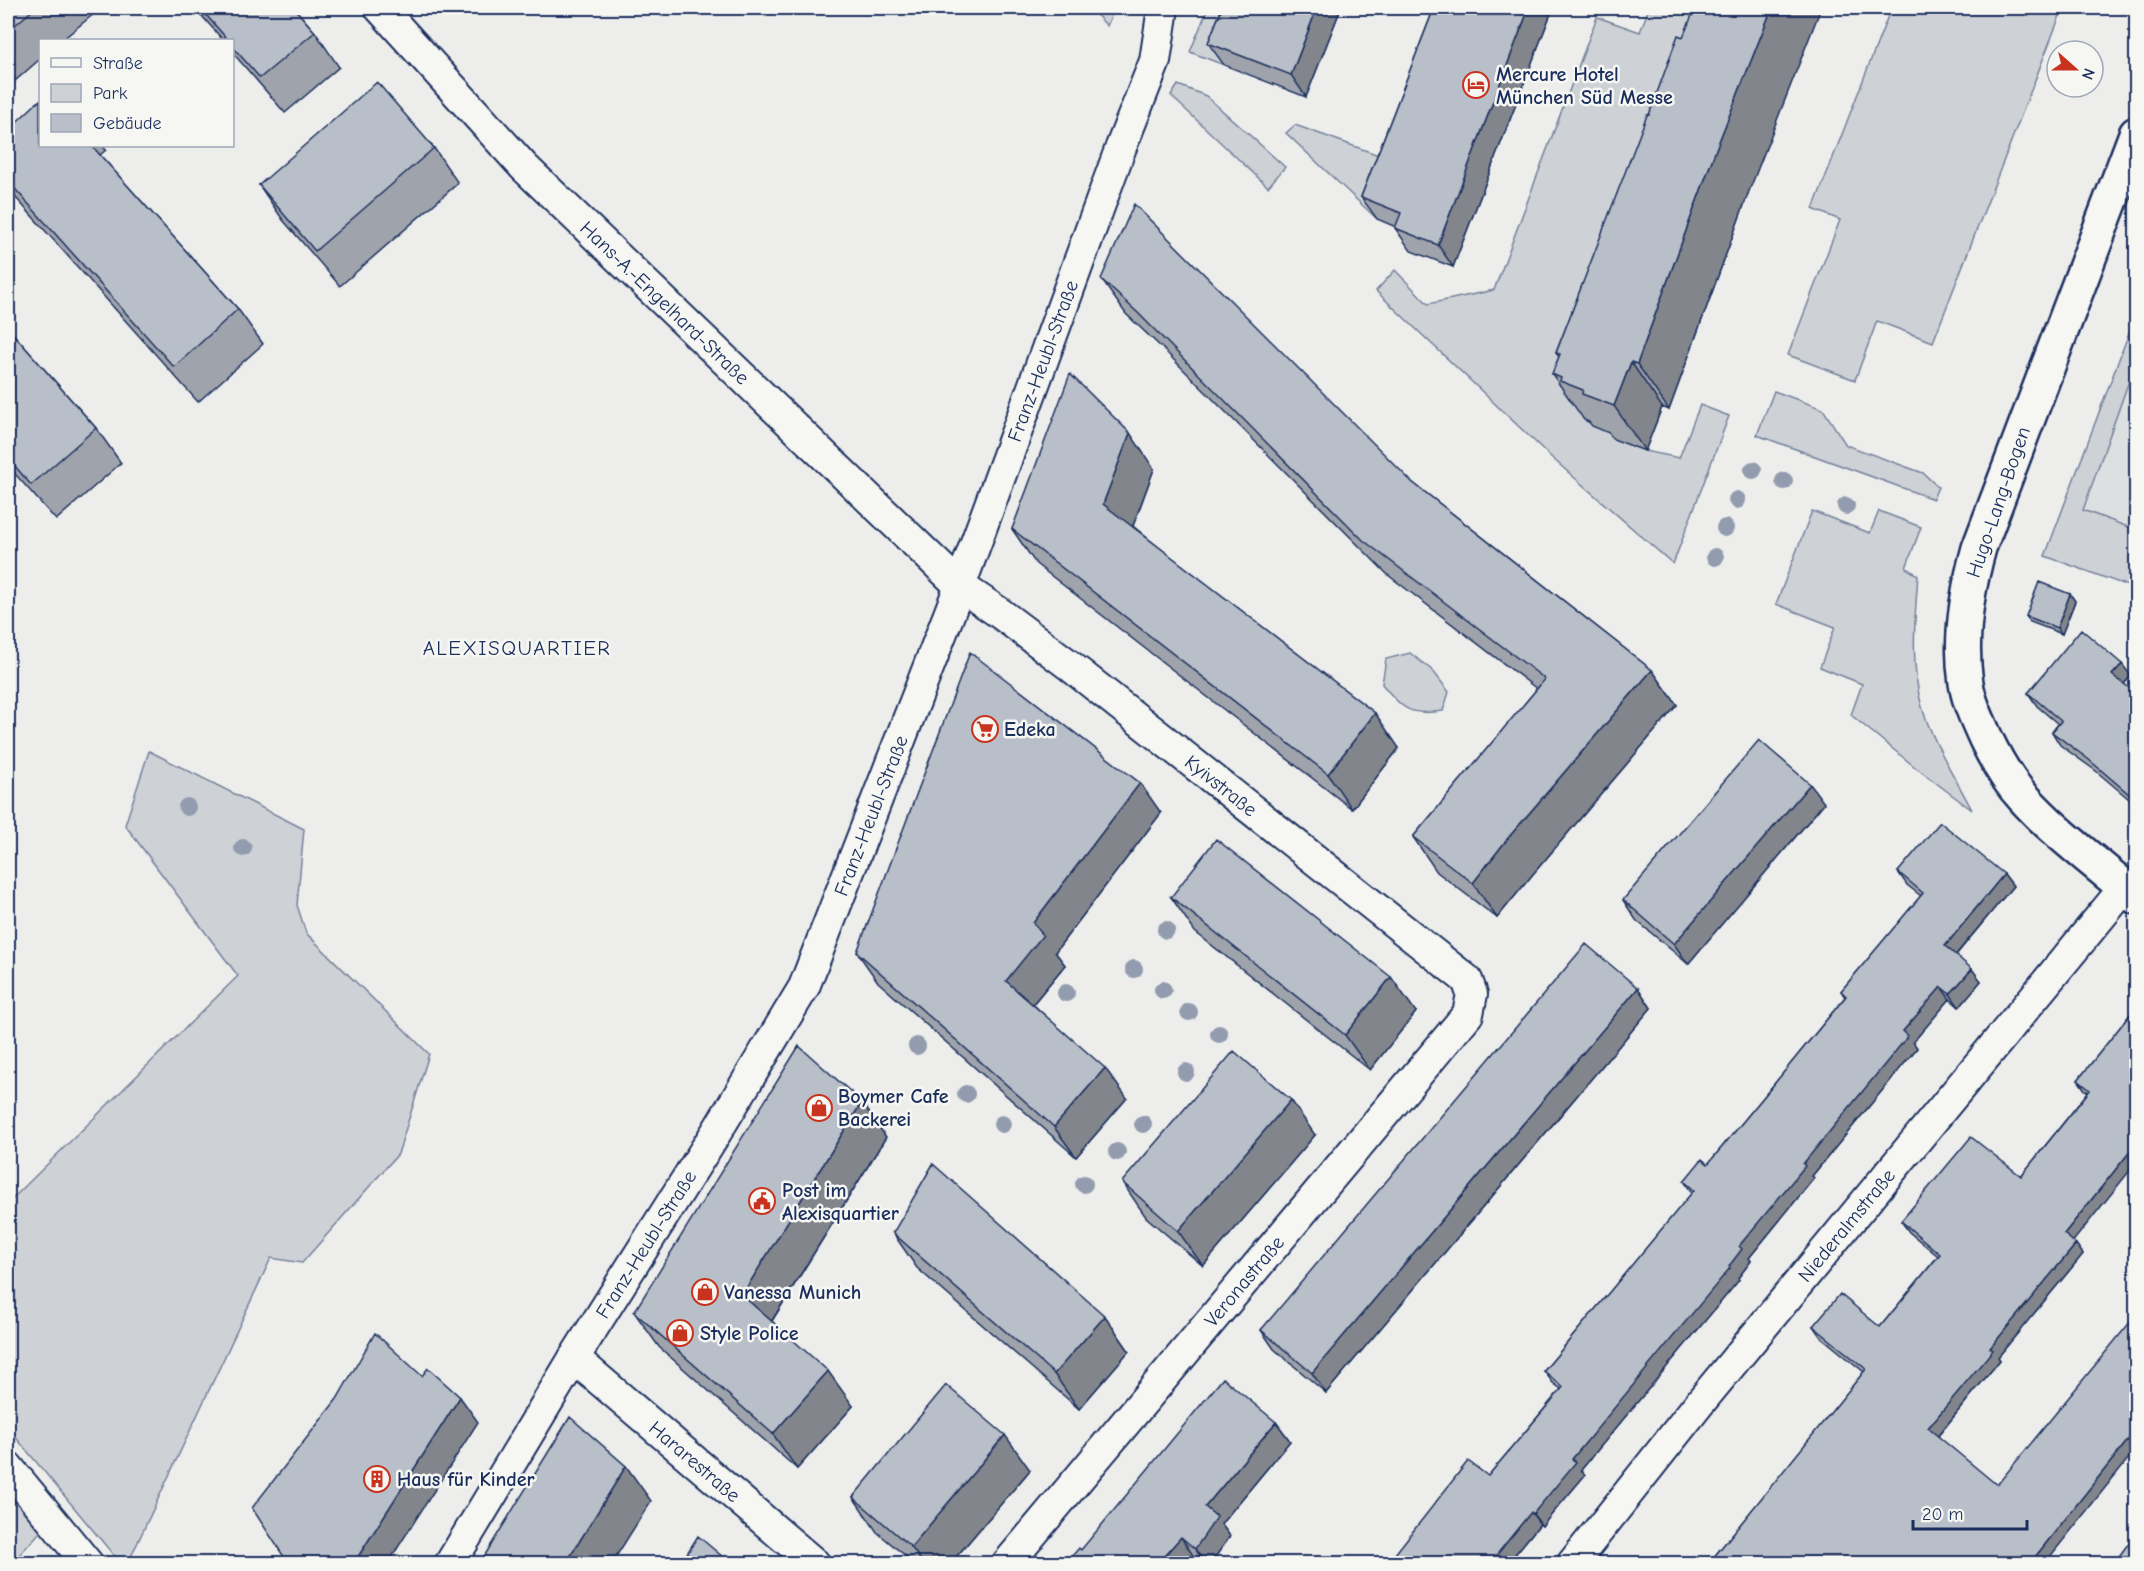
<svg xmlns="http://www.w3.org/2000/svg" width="2144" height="1571" font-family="'Comic Neue',sans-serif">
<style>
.built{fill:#dde0e1}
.green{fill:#ced2d7;stroke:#74809a;stroke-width:1.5}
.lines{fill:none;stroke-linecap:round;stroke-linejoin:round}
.minor-casing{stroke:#1b2f5e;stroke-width:34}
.tertiary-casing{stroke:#1b2f5e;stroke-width:38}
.minor{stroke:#f6f6f2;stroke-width:30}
.tertiary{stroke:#f6f6f2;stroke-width:33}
.tree{fill:#929cae}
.wall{fill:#9fa4ac;stroke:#1b2f5e;stroke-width:1.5}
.shaded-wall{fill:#82868c;stroke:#1b2f5e;stroke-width:1.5}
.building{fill:#b9bfc8;stroke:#1b2f5e;stroke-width:1.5}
.labels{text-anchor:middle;stroke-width:5;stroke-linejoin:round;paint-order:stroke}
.poi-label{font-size:20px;font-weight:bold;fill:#1b2f5e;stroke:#f6f6f2;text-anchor:start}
.street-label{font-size:20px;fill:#1b2f5e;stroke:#f6f6f2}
.neighbourhood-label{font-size:21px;letter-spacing:1.5px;fill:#1b2f5e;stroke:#f6f6f2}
</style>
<rect width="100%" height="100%" fill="#edeeec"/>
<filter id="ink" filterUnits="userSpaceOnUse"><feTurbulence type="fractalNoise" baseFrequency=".0167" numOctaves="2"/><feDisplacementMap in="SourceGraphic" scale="12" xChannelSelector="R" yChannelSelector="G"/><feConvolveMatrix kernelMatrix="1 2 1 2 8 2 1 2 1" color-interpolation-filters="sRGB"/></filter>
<g filter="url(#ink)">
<path class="built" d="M2136 314V589L2045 556Z"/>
<path class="green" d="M1090 8H1115L1107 26Z
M1208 8H1246L1224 65 1190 52Z
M1649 8H1737L1584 420 1615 435 1614 439 1645 451 1679 458 1700 405 1729 416 1673 564 1552 458 1376 291 1395 270 1428 304 1494 290 1597 17 1640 32Z
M1891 8H2063L1933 342 1877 321 1855 380 1788 355 1840 220 1813 209Z
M1178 85 1206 96 1285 167 1268 187 1171 96Z
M1295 125 1398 162 1377 219 1286 133Z
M2136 314V361L2083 510 2136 530V589L2045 556Z
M1774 391 1823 409 1846 445 1923 473 1938 487 1933 499 1757 435Z
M1812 511 1870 533 1879 511 1921 527 1906 568 1918 575C1915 617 1910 665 1922 707 1933 743 1955 777 1972 810L1915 767 1851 715 1862 684 1820 667 1835 627 1776 604Z
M1410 653 1433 671 1449 692 1443 711C1409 716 1404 710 1382 684L1386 659Z
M149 751 304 829 297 905 306 933 429 1054 398 1154 302 1263 271 1258 128 1563 121 1564 8 1428V1203L238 976 125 825Z
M8 1488 41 1531 12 1563H8Z"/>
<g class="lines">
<defs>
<g id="minor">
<path id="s1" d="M380 8 524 167 960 586 1001 614 1069 665 1467 980 1472 994 1468 1014 1007 1564"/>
<path id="s2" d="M574 1358 815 1564"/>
<path d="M8 1467 88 1564"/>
<path id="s3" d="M450 1564 574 1358 717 1131 804 987 960 586 1121 147 1155 61 1163 8"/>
<path id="s4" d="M1572 1564 1698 1405 2125 887"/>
</g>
<path id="tertiary" d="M2136 134 1979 548C1967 591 1959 638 1966 683 1969 703 1978 721 1986 739 1996 760 2007 780 2023 797 2056 834 2098 864 2136 897"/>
</defs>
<use href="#minor" class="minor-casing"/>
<use href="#tertiary" class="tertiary-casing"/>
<use href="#minor" class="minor"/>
<use href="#tertiary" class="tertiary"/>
</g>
<g class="tree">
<circle cx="1753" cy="470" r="9"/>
<circle cx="1784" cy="481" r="9"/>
<circle cx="1737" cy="500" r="9"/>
<circle cx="1846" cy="506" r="9"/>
<circle cx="1725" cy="528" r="9"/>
<circle cx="1715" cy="557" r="9"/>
<circle cx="187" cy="807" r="9"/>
<circle cx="243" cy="848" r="9"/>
<circle cx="1166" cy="930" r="9"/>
<circle cx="1134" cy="969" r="9"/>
<circle cx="1163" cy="990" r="9"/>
<circle cx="1066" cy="993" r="9"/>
<circle cx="1189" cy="1012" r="9"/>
<circle cx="1219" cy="1034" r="9"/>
<circle cx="917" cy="1046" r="9"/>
<circle cx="1186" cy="1072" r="9"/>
<circle cx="966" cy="1094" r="9"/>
<circle cx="1002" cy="1124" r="9"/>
<circle cx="1143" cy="1124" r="9"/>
<circle cx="1117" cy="1152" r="9"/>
<circle cx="1084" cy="1184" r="9"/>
</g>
<path class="wall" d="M8 8H101L62 40H40V59L8 87Z
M195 8H294L315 32 339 67 285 113 232 52V40H223Z
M1222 8H1341L1306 97 1224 65 1208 43Z
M1434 8H1553L1453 267 1411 251 1395 228 1396 227 1377 219 1361 197Z
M1683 37 1748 194 1669 410 1662 407 1645 451 1613 439 1609 433 1592 426 1589 422 1584 420 1552 374 1559 357 1556 353 1649 115Z
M8 130 40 146H103L106 150 100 155 238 309 263 344 198 402 8 189Z
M434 148 458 183 340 286 283 220 259 185Z
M1101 279 1412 482 1652 670 1677 705 1533 874 1497 918 1437 872 1413 837 1537 689 1388 575 1162 348 1126 314Z
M8 328 96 428 121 463 56 520 8 466Z
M1154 469 1133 526 1399 748 1352 809 1036 564 1012 529Z
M2070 594 2075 601 2062 634 2030 622 2026 616Z
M2131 676 2124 684 2136 693V805L2096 771 2060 745 2052 732 2058 724 2037 706 2028 693Z
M1824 803 1688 964 1636 920 1623 900Z
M1161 813 1055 952 1065 965 1033 1004 1127 1098 1076 1157 878 982 857 952Z
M1898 872 2004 874 2013 886 1956 955 1981 981 1959 1007 1950 999 1913 1042 1917 1048 1812 1176 1814 1178 1749 1258 1751 1261 1738 1278 1739 1280 1581 1470 1585 1475 1542 1526 1540 1524 1508 1563H1388L1488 1476 1561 1389 1553 1383 1544 1371 1692 1193 1684 1181 1708 1164 1766 1094 1845 997 1841 991 1921 896 1907 885Z
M1171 897 1416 1012 1370 1070 1195 932Z
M1638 988 1651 1008 1326 1393 1274 1349 1261 1330Z
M2136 1007 2073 1242 2083 1254 1998 1357 2000 1360 1938 1436 2045 1563H1709L1864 1372 1820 1336 1813 1326 1880 1327 1938 1256 1909 1232 1901 1221 2021 1176 2088 1092 2085 1090 2078 1080Z
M1315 1135 1203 1266 1146 1217 1122 1182Z
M886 1137 772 1321 853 1406 797 1469 659 1347 634 1312Z
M893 1233 1105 1316 1129 1351 1079 1409 917 1268Z
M1276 1422 1290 1441 1221 1524 1230 1536 1211 1563H1202L1194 1557 1081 1550Z
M1030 1470 951 1563H914L877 1532 853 1497Z"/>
<path class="shaded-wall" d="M1317 8H1341L1306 97 1291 75Z
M1529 8H1553L1453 267 1438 245Z
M1772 8H1821L1748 194 1669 410 1637 364 1716 149Z
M1631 362 1662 407 1645 451 1614 406Z
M1130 433 1154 469 1128 539 1103 504Z
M2070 594 2075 601 2062 634 2057 628Z
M2122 664 2131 676 2121 687 2112 675Z
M1652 670 1677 705 1533 874 1497 918 1473 883 1508 838Z
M1375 713 1399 748 1352 809 1328 774Z
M1140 783 1161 813 1055 952 1065 965 1027 1011 1006 981 1033 923Z
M1810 784 1824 803 1688 964 1674 944Z
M2004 874 2013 886 1953 958 1945 946Z
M1972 969 1981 981 1959 1007 1950 994Z
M1391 977 1416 1012 1370 1070 1345 1035Z
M1941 987 1950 999 1913 1042 1917 1048 1812 1176 1814 1178 1749 1258 1751 1261 1738 1278 1739 1280 1581 1470 1585 1475 1542 1526 1533 1514 1572 1459 1729 1266 1739 1246 1803 1164 1903 1031Z
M1638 988 1651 1008 1326 1393 1312 1373Z
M1105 1068 1127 1098 1076 1157 1054 1127Z
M1291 1100 1315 1135 1203 1266 1178 1231Z
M862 1102 886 1137 766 1330 742 1295Z
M2136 1144V1163L2071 1244 2064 1234Z
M2076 1244 2083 1254 1998 1357 2000 1360 1936 1438 1928 1428 1990 1348Z
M1105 1316 1129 1351 1079 1409 1054 1374Z
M828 1371 853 1406 797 1469 773 1434Z
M460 1397 478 1422 388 1563H354Z
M1276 1422 1290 1441 1221 1524 1230 1536 1211 1563H1205L1195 1549 1205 1507Z
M2136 1430V1449L2045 1563H2037L2035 1557Z
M1005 1435 1030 1470 951 1563H923L911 1547Z
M626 1466 651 1501 612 1563H566Z
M1531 1512 1540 1524 1508 1563H1490Z
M1181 1537 1194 1557 1188 1563H1158Z
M1865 1558 1869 1563H1860Z"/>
<path class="building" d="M8 8H35L8 31Z
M200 8H294L315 32 260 78 232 46V40H228Z
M1222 8H1317L1291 75 1208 43Z
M1434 8H1529L1438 245 1395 228 1401 213 1361 197Z
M1695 8H1772L1716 149 1637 364 1631 362 1614 406 1582 394 1583 390 1560 381 1561 378 1552 374 1560 354 1556 353 1647 115H1649L1678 35 1683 37Z
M377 82 434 148 315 251 259 185Z
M40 100V146H92L238 309 174 367 8 181V130Z
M1134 204 1412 482 1652 670 1508 838 1473 883 1413 837 1545 679 1363 540 1138 313 1101 279Z
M8 328 96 428 31 485 8 458Z
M1070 374 1130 433 1103 504 1375 713 1328 774 1012 529Z
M2039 582 2070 594 2057 628 2026 616Z
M2081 629 2122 664 2112 675 2136 693V800L2088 759 2052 732 2061 721 2028 693Z
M970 652 1140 783 1033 923 1043 935 1006 981 1105 1068 1054 1127 857 952Z
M1759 740 1810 784 1674 944 1623 900Z
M1940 822 2004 874 1945 946 1972 969 1950 994 1941 987 1903 1031 1908 1036 1803 1164 1805 1166 1739 1246 1742 1249 1729 1266 1730 1268 1572 1459 1576 1462 1533 1514 1531 1512 1490 1563H1388L1468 1461 1488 1476 1563 1387 1544 1371 1694 1190 1684 1181 1702 1159 1708 1164 1766 1094 1846 996 1841 991 1923 893 1898 872Z
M1216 839 1391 977 1345 1035 1171 897Z
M1586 944 1638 988 1312 1373 1261 1330Z
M2136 1007V1144L2064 1234 2076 1244 1990 1348 1993 1350 1928 1428 1997 1485 2136 1315V1430L2035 1557 2039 1561 2037 1563H1872L1865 1558 1860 1563H1709L1866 1369 1813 1326 1840 1294 1880 1327 1940 1254 1901 1221 1971 1137 2021 1176 2090 1090 2078 1080Z
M799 1046 862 1102 742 1295 828 1371 773 1434 634 1312Z
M1234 1051 1291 1100 1178 1231 1122 1182Z
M933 1164 1105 1316 1054 1374 893 1233Z
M375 1333 422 1376 428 1368 460 1397 354 1563H350L347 1562 346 1563H288L252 1508 337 1399Z
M1223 1378 1276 1422 1205 1507 1217 1517 1195 1549 1181 1537 1158 1563H1066L1079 1548 1081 1550Z
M946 1385 1005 1435 911 1547 853 1497Z
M570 1417 626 1466 566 1563H480Z
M698 1536 730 1563H681Z
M2134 1536 2136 1538V1537V1563H2114Z"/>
</g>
<defs>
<symbol id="hotel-ring" viewBox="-11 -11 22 22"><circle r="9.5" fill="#f6f6f2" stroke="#c8321e" stroke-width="1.5"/><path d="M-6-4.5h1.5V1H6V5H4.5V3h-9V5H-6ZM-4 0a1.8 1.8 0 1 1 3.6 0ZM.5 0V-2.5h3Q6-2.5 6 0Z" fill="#c8321e"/></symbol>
<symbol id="supermarket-ring" viewBox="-11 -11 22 22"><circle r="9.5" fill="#f6f6f2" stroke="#c8321e" stroke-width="1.5"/><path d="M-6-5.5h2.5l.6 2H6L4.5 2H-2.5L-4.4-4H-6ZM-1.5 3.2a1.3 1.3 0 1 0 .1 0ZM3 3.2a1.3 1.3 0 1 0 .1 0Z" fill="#c8321e"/></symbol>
<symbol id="shop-ring" viewBox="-11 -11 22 22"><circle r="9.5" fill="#f6f6f2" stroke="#c8321e" stroke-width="1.5"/><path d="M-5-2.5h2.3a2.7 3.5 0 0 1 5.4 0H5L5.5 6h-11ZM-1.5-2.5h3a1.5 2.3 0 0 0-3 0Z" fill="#c8321e"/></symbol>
<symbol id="civic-ring" viewBox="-11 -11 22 22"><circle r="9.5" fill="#f6f6f2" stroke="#c8321e" stroke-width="1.5"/><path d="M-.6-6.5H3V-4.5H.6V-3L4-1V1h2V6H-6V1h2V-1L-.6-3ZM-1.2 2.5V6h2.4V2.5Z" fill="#c8321e"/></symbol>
<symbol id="building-ring" viewBox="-11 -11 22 22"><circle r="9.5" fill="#f6f6f2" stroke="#c8321e" stroke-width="1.5"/><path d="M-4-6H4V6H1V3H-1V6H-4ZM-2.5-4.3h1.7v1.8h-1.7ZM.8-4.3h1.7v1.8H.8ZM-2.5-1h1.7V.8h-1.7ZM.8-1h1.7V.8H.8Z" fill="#c8321e"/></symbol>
</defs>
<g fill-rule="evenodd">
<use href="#hotel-ring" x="1461" y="70" width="30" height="30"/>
<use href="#supermarket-ring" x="970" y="714" width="30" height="30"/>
<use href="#shop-ring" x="804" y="1093" width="30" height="30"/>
<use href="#civic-ring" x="747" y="1186" width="30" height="30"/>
<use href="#shop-ring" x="690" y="1277" width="30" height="30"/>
<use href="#shop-ring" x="665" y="1318" width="30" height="30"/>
<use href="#building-ring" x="362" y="1464" width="30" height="30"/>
</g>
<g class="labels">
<g class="poi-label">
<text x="1496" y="81">Mercure Hotel<tspan x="1496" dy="23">München Süd Messe</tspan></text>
<text x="1004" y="736">Edeka</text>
<text x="838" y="1103">Boymer Cafe<tspan x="838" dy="23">Backerei</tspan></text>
<text x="782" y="1197">Post im<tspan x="782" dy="23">Alexisquartier</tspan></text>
<text x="724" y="1299">Vanessa Munich</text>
<text x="700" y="1340">Style Police</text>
<text x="397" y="1486">Haus für Kinder</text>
</g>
<g class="street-label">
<text dy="7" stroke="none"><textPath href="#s1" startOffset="410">Hans-A.-Engelhard-Straße</textPath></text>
<text dy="7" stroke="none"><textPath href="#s3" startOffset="1347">Franz-Heubl-Straße</textPath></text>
<text transform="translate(1998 502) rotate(-71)" y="7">Hugo-Lang-Bogen</text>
<text dy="7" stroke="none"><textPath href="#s1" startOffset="1148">Kyivstraße</textPath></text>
<text dy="7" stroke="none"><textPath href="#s3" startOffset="861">Franz-Heubl-Straße</textPath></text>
<text dy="7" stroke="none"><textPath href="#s4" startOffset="436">Niederalmstraße</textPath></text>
<text dy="7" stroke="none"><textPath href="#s3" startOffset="375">Franz-Heubl-Straße</textPath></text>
<text transform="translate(1244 1281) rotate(-50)" y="7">Veronastraße</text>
<text dy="7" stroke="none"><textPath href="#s2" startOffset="159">Hararestraße</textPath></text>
</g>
<g class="neighbourhood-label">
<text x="517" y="655">ALEXISQUARTIER</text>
</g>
</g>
<rect width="2144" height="1571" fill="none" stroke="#f6f6f2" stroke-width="30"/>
<rect x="15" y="15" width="2114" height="1541" fill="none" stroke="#1b2f5e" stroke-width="2" filter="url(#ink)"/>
<rect x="39" y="39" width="195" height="108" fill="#f6f6f2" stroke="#9ea6b7" stroke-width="1.5"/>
<rect x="51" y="58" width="30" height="9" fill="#f6f6f2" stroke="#9ea6b7" stroke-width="1.5"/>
<text x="93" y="69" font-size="18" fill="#1b2f5e">Straße</text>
<rect x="51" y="84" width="30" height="18" fill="#ced2d7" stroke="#9ea6b7" stroke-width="1.5"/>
<text x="93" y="99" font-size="18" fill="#1b2f5e">Park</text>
<rect x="51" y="114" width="30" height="18" fill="#b9bfc8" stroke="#9ea6b7" stroke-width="1.5"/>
<text x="93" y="129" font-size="18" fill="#1b2f5e">Gebäude</text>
<g transform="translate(2075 69) rotate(111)"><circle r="28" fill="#f6f6f2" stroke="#9ea6b7" stroke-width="1.5"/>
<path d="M0-4.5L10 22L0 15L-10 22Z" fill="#c8321e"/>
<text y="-9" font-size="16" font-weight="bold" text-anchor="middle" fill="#1b2f5e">N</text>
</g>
<path d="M1913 1520v9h114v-9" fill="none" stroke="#1b2f5e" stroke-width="3"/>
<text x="1922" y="1520" font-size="18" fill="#1b2f5e" stroke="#f6f6f2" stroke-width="4.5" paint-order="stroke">20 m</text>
</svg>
